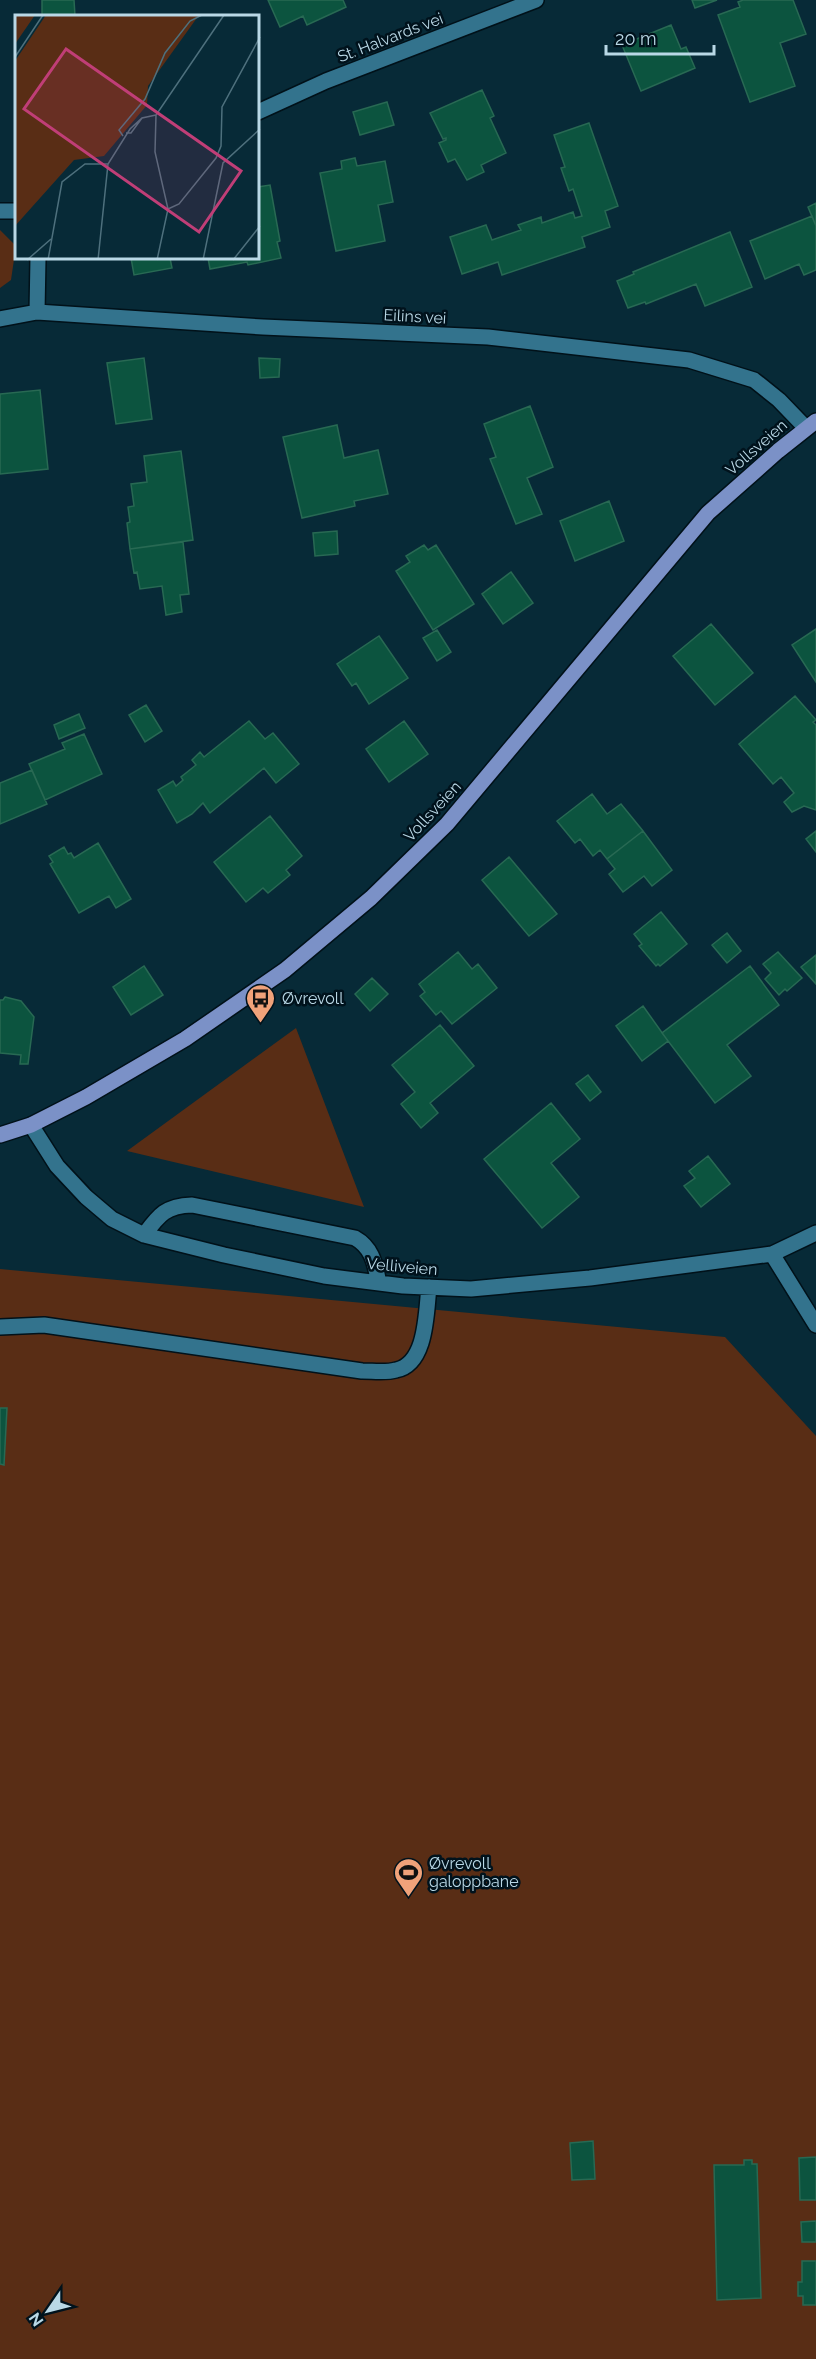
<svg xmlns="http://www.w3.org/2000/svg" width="816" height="2359" font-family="Raleway,sans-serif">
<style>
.green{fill:#592d15}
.building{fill:#0c543f;stroke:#286953;stroke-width:1.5}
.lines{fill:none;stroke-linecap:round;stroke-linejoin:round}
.minor-casing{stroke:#011119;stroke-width:18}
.major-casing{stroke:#011119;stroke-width:18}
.minor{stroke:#33738d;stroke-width:15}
.major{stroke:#7b91c7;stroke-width:15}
.labels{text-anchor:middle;stroke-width:5;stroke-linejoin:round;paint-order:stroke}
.street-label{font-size:16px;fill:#b9d8e6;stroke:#00121c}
.poi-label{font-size:16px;fill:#b9d8e6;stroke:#00121c;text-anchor:start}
.inset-road{fill:none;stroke:#4e707d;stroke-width:1.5}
.view{fill:#c03e77;fill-opacity:0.15;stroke:#c03e77;stroke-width:3}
.inset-edge{fill:none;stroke:#b9d8e6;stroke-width:3}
</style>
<rect width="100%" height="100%" fill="#072a37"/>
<path class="green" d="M0 230 16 246 11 280 0 288Z
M296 1028 364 1207 127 1151Z
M0 1269 725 1337 816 1436V2359H0Z"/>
<path class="building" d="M42 0H74L75 16H42Z
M268 0H343L346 7 307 25 303 16 280 27Z
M692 0H717L695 8Z
M743 0H793L806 34 780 43 795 86 750 102 718 15 740 7 738 2Z
M671 25 681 49 686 47 695 68 641 91 622 45Z
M482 90 494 116 490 118 506 153 481 165 484 172 467 180 455 159 448 162 439 143 446 140V138L443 139 430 113Z
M387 102 394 125 360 135 353 112Z
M589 123 618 206 605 211 610 227 582 237 585 247 502 275 498 262 462 274 450 237 486 225 492 240 521 230 518 225 541 217 542 223 573 212 575 218 582 216 573 189 569 191 561 168 565 167 554 135Z
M355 158 357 166 385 161 393 202 378 205 385 241 336 251 320 173 342 169 341 161Z
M270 185 280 241 277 242 281 258 248 265 247 262 210 269 208 258H258V187Z
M816 203V226L808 207Z
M812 216 816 226V270L804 275 799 264 765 279 750 241Z
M730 232 752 287 705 306 696 284 646 304 645 302 628 308 617 281 634 274 633 272Z
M131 258H170L172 268 134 275Z
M144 358 152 419 116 424 107 363Z
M259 358 280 359 279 377 260 378Z
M40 390 48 469 0 474V394Z
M530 406 553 467 527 478 542 514 516 524 490 459 496 457 484 424Z
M337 425 344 458 378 450 388 494 354 501 355 506 302 518 283 437Z
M181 451 193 540 130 549 127 523 130 522 128 507 134 506 131 484 147 482 144 456Z
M609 501 624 541 575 561 560 521Z
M337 531 338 554 315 556 313 533Z
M183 542 189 594 180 595 182 612 166 615 162 586 140 589 137 572 134 573 130 549Z
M424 545 428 550 436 545 474 604 433 630 396 571 410 562 406 556Z
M511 572 533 603 503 624 482 594Z
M711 624 753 673 715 705 673 656Z
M816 629V682L792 645Z
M437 630 451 652 437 661 423 638Z
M379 636 408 678 369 704 356 683 352 686 337 664Z
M795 696 816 720 813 722 816 725V810L804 806 792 812 784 802 794 793 781 777 773 784 739 744Z
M146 705 162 731 145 742 129 715Z
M79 714 85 728 59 739 54 725Z
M249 721 265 739 273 733 299 764 276 783 264 768 210 813 203 803 192 814 177 823 158 790 173 781 176 786 183 780 181 777 196 765 192 760 200 752 204 757Z
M404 721 428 754 389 782 366 749Z
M84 734 102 774 45 800 29 764 65 749 62 743Z
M32 770 47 804 0 824V783Z
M592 794 607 814 621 804 643 831 607 859 600 850 593 856 580 839 575 843 557 821Z
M270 816 302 856 286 870 290 875 268 893 263 888 246 902 214 862Z
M643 831 672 870 652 886 644 876 623 892 609 874 615 869 607 859Z
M816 831V852L806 839Z
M98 843 131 899 116 908 109 896 79 913 50 864 53 862 49 856 64 847 68 854 71 853 74 858Z
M509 857 557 914 529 936 482 880Z
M661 912 687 944 660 966 658 964 656 966 639 946 642 944 634 934Z
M727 933 741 951 727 963 712 945Z
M458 952 472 969 478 964 497 988 452 1024 441 1011 436 1015 420 996 425 992 419 984Z
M778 952 802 978 787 991 785 989 779 995 765 979 771 973 763 964Z
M816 955V984L801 967Z
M144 966 163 995 131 1015 113 987Z
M750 966 779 1005 727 1045 751 1076 715 1103 662 1033Z
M372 978 388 994 370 1011 355 994Z
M5 997 21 1001 34 1017 28 1064H20L21 1055 0 1053V1000H3Z
M643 1006 668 1041 642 1061 616 1026Z
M440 1025 474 1066 430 1103 438 1113 421 1128 401 1104 415 1092 392 1065Z
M588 1075 601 1092 590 1101 576 1084Z
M551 1103 580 1139 551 1163 579 1197 542 1228 484 1159Z
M708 1156 730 1184 701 1207 684 1186 695 1178 689 1171Z
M0 1408H7L4 1465 0 1464Z
M593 2141 595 2179 572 2180 570 2143Z
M816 2157V2200H800L799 2158Z
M744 2160H752V2164H757L761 2298 717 2300 714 2165H744Z
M816 2221V2242H802L801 2222Z
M802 2261H816V2305H803V2296H798V2282H802Z"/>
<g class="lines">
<defs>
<path id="minor" d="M258 112 326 81 536 0
M0 211H16
M37 312 38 258
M0 319 37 312 263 327 488 337 689 360 754 380 779 400 806 428
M31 1125 57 1166 86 1197 112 1219 144 1235 224 1255 324 1276 403 1286 471 1289 590 1278 772 1254 816 1233
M144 1235C159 1215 165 1206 192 1205L355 1238C373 1248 375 1265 379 1283
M772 1254 816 1325
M0 1327 44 1325 362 1371C373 1371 386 1373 396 1370 427 1364 426 1312 429 1287"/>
<path id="major" d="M0 1135 31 1125 86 1097 185 1039 285 970 371 898 447 824 708 513 778 451 816 421"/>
</defs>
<use href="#minor" class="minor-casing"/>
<use href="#major" class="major-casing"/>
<use href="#minor" class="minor"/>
<use href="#major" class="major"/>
</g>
<defs>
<symbol id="bus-pin" viewBox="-11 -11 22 30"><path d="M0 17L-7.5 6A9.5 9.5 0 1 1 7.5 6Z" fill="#f0a27a" stroke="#00121c"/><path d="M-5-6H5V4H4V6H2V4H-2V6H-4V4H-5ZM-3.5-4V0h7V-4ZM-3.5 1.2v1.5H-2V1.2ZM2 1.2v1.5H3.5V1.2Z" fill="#111"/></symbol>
<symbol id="stadium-pin" viewBox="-11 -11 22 30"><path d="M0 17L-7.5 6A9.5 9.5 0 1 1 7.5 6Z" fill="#f0a27a" stroke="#00121c"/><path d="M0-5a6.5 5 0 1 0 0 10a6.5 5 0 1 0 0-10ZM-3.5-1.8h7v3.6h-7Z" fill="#111"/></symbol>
</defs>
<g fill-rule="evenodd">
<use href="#bus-pin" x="244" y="982" width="33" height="45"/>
<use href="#stadium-pin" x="392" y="1856" width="33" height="45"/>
</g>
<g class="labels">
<g class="street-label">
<text transform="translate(390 37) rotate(-21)" y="6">St. Halvards vei</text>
<text transform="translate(415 316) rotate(3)" y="6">Eilins vei</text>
<text transform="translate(756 447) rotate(-41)" y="6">Vollsveien</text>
<text transform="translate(432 811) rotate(-47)" y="6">Vollsveien</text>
<text transform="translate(402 1266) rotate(5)" y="6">Velliveien</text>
</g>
<g class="poi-label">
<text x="282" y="1004">Øvrevoll</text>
<text x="429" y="1869">Øvrevoll<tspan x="429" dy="18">galoppbane</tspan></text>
</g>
</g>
<g transform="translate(15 15)">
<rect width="244" height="244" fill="#072a37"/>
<path d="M0 0H20L0 29ZM31 0H184L133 71 132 90 89 141 59 145 0 211V46Z" fill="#592d15"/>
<path class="inset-road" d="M0 42 28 0M111 118H116L127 103M108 121 104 115 130 84 150 38 175 6 187 0M153 194 164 189 201 143 206 131 207 92 245 22M12 245 36 224M33 245 47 167 70 149H93M83 245 93 149 115 114 127 103 141 100M142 245 153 194 140 137 141 100 209 0M188 245 208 148 245 114M218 245 245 211"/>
<path class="view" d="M51 34 226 156 184 217 9 94Z"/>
<rect width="244" height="244" class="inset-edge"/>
</g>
<g transform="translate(48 2311) rotate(235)" stroke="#00121c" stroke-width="4.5" paint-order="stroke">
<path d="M0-4.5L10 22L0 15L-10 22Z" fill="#b9d8e6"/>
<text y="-9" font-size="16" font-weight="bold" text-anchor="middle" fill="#b9d8e6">N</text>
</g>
<path d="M606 45v9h108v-9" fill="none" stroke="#b9d8e6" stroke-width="3"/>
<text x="615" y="45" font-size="18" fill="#b9d8e6" stroke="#00121c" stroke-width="4.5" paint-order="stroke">20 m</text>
</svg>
